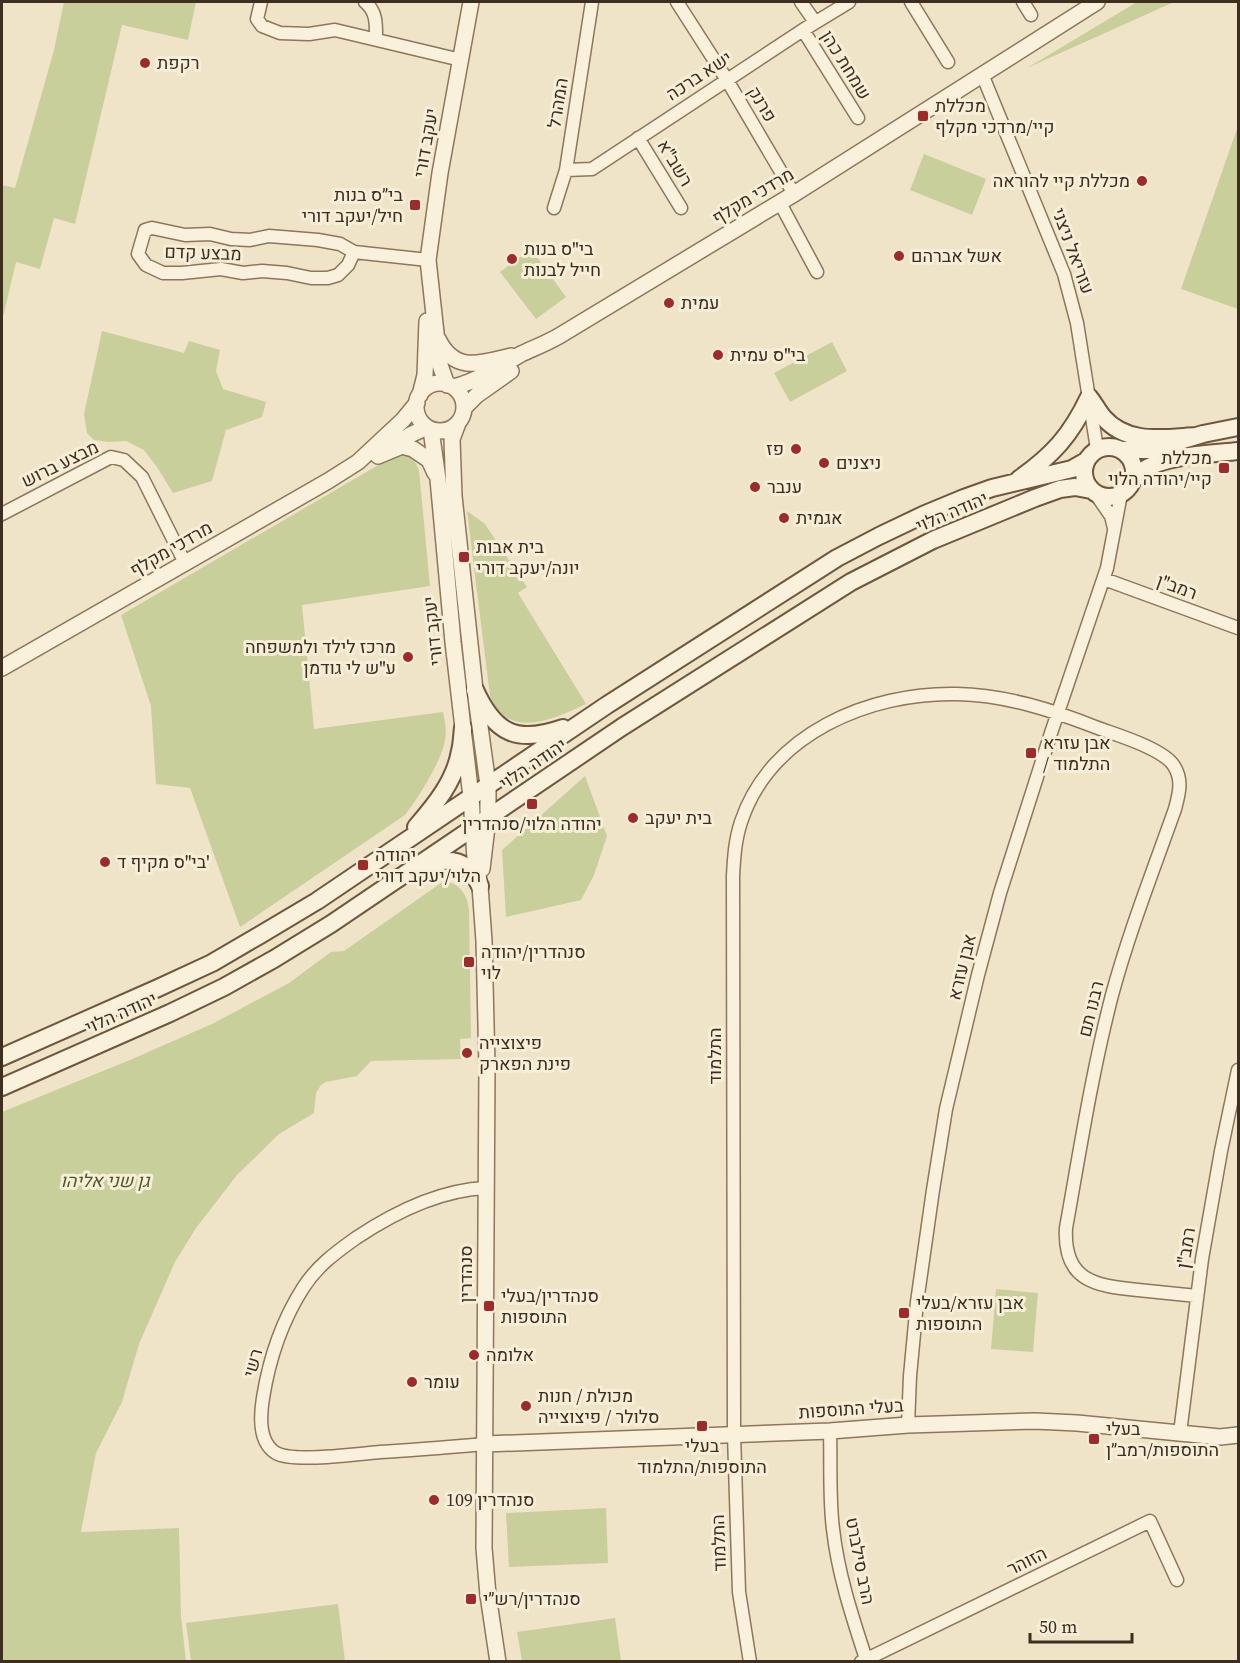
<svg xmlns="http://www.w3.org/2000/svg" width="1240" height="1663" font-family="'Source Serif 4',Heebo,serif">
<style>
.green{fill:#c9cf9b}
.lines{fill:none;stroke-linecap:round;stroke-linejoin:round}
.minor-casing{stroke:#8d765c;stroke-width:15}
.tertiary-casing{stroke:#8d765c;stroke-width:18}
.secondary-casing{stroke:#6f573f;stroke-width:20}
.minor{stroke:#faf1dc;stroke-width:12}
.tertiary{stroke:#faf1dc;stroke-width:15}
.secondary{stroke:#faf1dc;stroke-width:16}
.poi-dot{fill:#9e2a2b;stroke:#f7eed8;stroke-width:2}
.labels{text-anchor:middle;stroke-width:6;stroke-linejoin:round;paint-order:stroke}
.poi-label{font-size:18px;fill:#3d2e20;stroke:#f7eed8;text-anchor:start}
.street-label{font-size:18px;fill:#3d2e20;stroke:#f7eed8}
.park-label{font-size:18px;font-style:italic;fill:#4d5a26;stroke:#f7eed8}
</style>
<rect width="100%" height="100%" fill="#f0e4c8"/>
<path class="green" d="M64 2H196L188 40 122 25 75 224 54 218 40 269 16 262 2 321V185L15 188 54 50Z
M1137 2H1174L1027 68Z
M1238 126V309L1181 289Z
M924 154 986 179 972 215 910 190Z
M531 249 566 297 536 319 500 272Z
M102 331 184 353 189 341 220 350 216 371 223 389 266 402 262 417 226 430 212 481 173 493 157 467 144 450 126 441 109 442 94 440 87 433 84 414Z
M832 342 847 371 790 402 774 373Z
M399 453C411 456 415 460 419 470L430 586 302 605 314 729 443 712C445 721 447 730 445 740 442 760 418 799 405 815L240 927 190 788 156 784 151 706 121 615Z
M467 511 485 524 527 587 518 593 586 704C554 719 508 741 490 696Z
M585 776 607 836 594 875 581 900 506 917 502 850Z
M447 882C461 884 467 896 469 909L471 1038 460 1039 461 1059 371 1061 357 1076 326 1082 321 1085 316 1093 314 1113 279 1134 237 1175 196 1228 175 1262 139 1344 122 1402 96 1453 81 1532 179 1528 181 1616 186 1661H2V1112L130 1060 214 1023 289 983 331 952 344 951 441 883Z
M996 1289 1038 1293 1033 1352 991 1349Z
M606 1508 608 1563 509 1567 506 1513Z
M338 1604 345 1661H191L186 1623Z
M615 1618 621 1661H522L517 1632Z"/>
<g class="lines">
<defs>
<path id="minor" d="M261 2 257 19 262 26 280 33 309 34 335 30 461 60
M365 2C377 12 376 24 376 39
M677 2 727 80 794 194
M801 2 815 22
M911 2 948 62
M1023 2 1031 15
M803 30 858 118
M982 74 1064 274 1077 323 1097 449
M638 138 681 208
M566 170 592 169 803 30 849 2
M780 203 817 272
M554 208 566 170 592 2
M152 228 185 235 210 234 231 239 250 240 269 236 318 240 340 244 354 252 348 265 338 275 328 278H311L287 273 262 271 243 273 221 269 182 273H163L146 265 138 254 145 230Z
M354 252 428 260
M1095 493 1111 516 1114 528
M2 514 111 457 124 460 142 477 185 563
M1104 579 1238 628
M908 1425 910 1376 917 1302 933 1190 946 1109 978 975 1000 893 1051 733 1107 568 1121 494
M830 1431C831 1463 829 1498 833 1529 838 1574 852 1616 866 1659
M1180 1433 1202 1259 1221 1151 1238 1070
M485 1444C450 1447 415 1450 380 1452 358 1454 293 1463 276 1453 258 1442 260 1416 263 1398 269 1360 282 1321 303 1288 317 1266 335 1253 356 1238 395 1212 439 1190 486 1188
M750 1662 739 1592 734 1434 733 876C734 858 735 840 741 822 770 734 869 692 957 694 1006 695 1052 710 1098 728 1117 735 1164 749 1174 766 1183 780 1179 794 1175 809 1153 871 1129 932 1112 995 1092 1072 1080 1150 1066 1228 1063 1280 1094 1286 1138 1290 1157 1292 1177 1294 1197 1296
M861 1662 1150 1521 1177 1580"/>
<path id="tertiary" d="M438 339C455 374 481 363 511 356
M416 407a24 24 0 1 1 48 0a24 24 0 1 1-48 0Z
M447 385 440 365 438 351 428 260 440 173 471 2
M454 387C479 380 499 367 521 354 534 348 547 343 559 336L794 194 1097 2
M420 395 425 375 427 321
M464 408 477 395 511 371
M458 423 452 439 454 496 475 690 488 785V818L482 869
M431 430 438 479 453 642 471 797 475 859 480 886 484 941 487 1067 484 1548 488 1595 498 1662
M390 448 410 435 427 427
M378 456 402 446 413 449 429 460 435 473
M2 668 328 481 358 462 403 420 417 403
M485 1444 830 1431 908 1425 1035 1421 1077 1423 1220 1437 1238 1435"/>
<path id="secondary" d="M1089 397C1094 403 1098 411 1103 417 1127 445 1163 438 1196 436
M1084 472a25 25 0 1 1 50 0a25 25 0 1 1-50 0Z
M1122 450H1149L1203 434 1238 427
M1019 479C1053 455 1071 435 1089 397
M1132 481C1136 478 1139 474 1142 471 1164 455 1212 454 1238 451
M475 690C495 734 517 744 563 728
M416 827C435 805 455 781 460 751 462 744 462 735 463 728
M424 864C451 857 468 859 480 886
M2 1057 158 988 212 963 260 935 317 901 607 705 837 558 879 536 923 515 964 498 992 488 1072 469 1086 461
M2 1087 170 1013 224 987 274 959 331 924 622 727 851 582 933 540 1035 498 1060 489 1075 487 1091 490"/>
</defs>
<use href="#minor" class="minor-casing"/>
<use href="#tertiary" class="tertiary-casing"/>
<use href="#secondary" class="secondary-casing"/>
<use href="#minor" class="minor"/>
<use href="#tertiary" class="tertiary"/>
<use href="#secondary" class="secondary"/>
</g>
<g class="poi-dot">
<circle cx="145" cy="63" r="6"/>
<rect x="917" y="110" width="12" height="12" rx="3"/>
<circle cx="1142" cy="181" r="6"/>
<rect x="409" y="199" width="12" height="12" rx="3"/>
<circle cx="899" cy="256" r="6"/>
<circle cx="512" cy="259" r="6"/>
<circle cx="669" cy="303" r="6"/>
<circle cx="718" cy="355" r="6"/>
<circle cx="796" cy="449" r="6"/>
<circle cx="824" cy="463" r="6"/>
<rect x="1218" y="462" width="12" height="12" rx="3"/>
<circle cx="755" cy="487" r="6"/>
<circle cx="784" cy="518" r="6"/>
<rect x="458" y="551" width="12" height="12" rx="3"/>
<circle cx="408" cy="657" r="6"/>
<rect x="1025" y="747" width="12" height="12" rx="3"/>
<rect x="526" y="798" width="12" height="12" rx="3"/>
<circle cx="633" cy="818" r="6"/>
<circle cx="105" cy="862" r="6"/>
<rect x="357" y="859" width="12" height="12" rx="3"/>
<rect x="463" y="956" width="12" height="12" rx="3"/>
<circle cx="467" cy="1053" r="6"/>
<rect x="483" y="1300" width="12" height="12" rx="3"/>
<rect x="898" y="1307" width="12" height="12" rx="3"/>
<circle cx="474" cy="1355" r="6"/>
<circle cx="412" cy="1382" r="6"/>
<circle cx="526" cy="1406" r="6"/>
<rect x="696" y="1420" width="12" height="12" rx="3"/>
<rect x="1088" y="1433" width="12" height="12" rx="3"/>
<circle cx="434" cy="1500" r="6"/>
<rect x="465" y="1593" width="12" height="12" rx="3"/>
</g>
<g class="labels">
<g class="poi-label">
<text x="157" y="69">רקפת</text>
<text x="935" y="112">מכללת<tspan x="935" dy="21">קיי/מרדכי מקלף</tspan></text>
<text x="1130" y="187" text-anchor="end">מכללת קיי להוראה</text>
<text x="403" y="201" text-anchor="end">בי״ס בנות<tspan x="403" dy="21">חיל/יעקב דורי</tspan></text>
<text x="524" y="255">בי"ס בנות<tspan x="524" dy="21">חייל לבנות</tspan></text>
<text x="911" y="262">אשל אברהם</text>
<text x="681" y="309">עמית</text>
<text x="730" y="361">בי"ס עמית</text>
<text x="784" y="455" text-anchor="end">פז</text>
<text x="1212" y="464" text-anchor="end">מכללת<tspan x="1212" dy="21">קיי/יהודה הלוי</tspan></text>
<text x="836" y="469">ניצנים</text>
<text x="767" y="493">ענבר</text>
<text x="796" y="524">אגמית</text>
<text x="476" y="553">בית אבות<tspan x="476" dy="21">יונה/יעקב דורי</tspan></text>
<text x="396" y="653" text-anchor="end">מרכז לילד ולמשפחה<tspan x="396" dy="21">ע"ש לי גודמן</tspan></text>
<text x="1043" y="749">אבן עזרא<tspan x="1043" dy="21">/ התלמוד</tspan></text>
<text x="645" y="824">בית יעקב</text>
<text x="532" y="830" text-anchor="middle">יהודה הלוי/סנהדרין</text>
<text x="375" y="861">יהודה<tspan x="375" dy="21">הלוי/יעקב דורי</tspan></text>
<text x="117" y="868">בי"ס מקיף ד'</text>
<text x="481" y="958">סנהדרין/יהודה<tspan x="481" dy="21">לוי</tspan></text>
<text x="479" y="1049">פיצוצייה<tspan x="479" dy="21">פינת הפארק</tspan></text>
<text x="501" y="1302">סנהדרין/בעלי<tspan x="501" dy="21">התוספות</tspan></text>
<text x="916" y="1309">אבן עזרא/בעלי<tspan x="916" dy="21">התוספות</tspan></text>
<text x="486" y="1361">אלומה</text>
<text x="424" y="1388">עומר</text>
<text x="538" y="1402">מכולת / חנות<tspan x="538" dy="21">סלולר / פיצוצייה</tspan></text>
<text x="1106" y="1435">בעלי<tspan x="1106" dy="21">התוספות/רמב״ן</tspan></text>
<text x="702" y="1452" text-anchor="middle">בעלי<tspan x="702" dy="21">התוספות/התלמוד</tspan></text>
<text x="446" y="1506">סנהדרין 109</text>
<text x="483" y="1605">סנהדרין/רש״י</text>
</g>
<g class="street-label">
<text transform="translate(846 65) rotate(58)" y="6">שמחת כהן</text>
<text transform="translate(699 76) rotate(-33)" y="6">ישא ברכה</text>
<text transform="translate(558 103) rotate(-81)" y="6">המהרל</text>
<text transform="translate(762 104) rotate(59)" y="6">פרנק</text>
<text transform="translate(426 143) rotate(-80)" y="6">יעקב דורי</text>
<text transform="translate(675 163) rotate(59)" y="6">רשב"א</text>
<text transform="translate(753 196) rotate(-31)" y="6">מרדכי מקלף</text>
<text transform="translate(1073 251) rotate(70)" y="6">עזריאל ניצני</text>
<text transform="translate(203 253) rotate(2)" y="6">מבצע קדם</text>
<text transform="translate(60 464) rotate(-26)" y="6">מבצע ברוש</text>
<text transform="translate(952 512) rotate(-23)" y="6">יהודה הלוי</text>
<text transform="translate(171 549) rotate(-30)" y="6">מרדכי מקלף</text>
<text transform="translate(1177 587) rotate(20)" y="6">רמב"ן</text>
<text transform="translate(433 631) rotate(-96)" y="6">יעקב דורי</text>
<text transform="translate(533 764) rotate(-34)" y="6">יהודה הלוי</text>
<text transform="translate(962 967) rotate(-76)" y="6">אבן עזרא</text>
<text transform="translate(1091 1009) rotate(-76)" y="6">רבנו תם</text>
<text transform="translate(121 1013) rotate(-24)" y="6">יהודה הלוי</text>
<text transform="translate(715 1056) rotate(-90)" y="6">התלמוד</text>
<text transform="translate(1186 1248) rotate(-81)" y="6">רמב"ן</text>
<text transform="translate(466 1274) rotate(-90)" y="6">סנהדרין</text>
<text transform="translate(253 1363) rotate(-75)" y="6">רשי</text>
<text transform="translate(851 1409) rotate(-4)" y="6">בעלי התוספות</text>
<text transform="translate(719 1543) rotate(-92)" y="6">התלמוד</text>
<text transform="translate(860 1561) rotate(79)" y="6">הרב סילברט</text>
<text transform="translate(1027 1561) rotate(-26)" y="6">הזוהר</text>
</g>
<g class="park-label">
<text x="105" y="1187">גן שני אליהו</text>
</g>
</g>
<rect width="1240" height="1663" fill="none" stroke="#3d2e20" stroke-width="6"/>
<path d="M1030 1633v9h102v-9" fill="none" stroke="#3d2e20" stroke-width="3"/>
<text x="1039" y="1633" font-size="18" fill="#3d2e20" stroke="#f7eed8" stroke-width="4.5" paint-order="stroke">50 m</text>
</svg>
